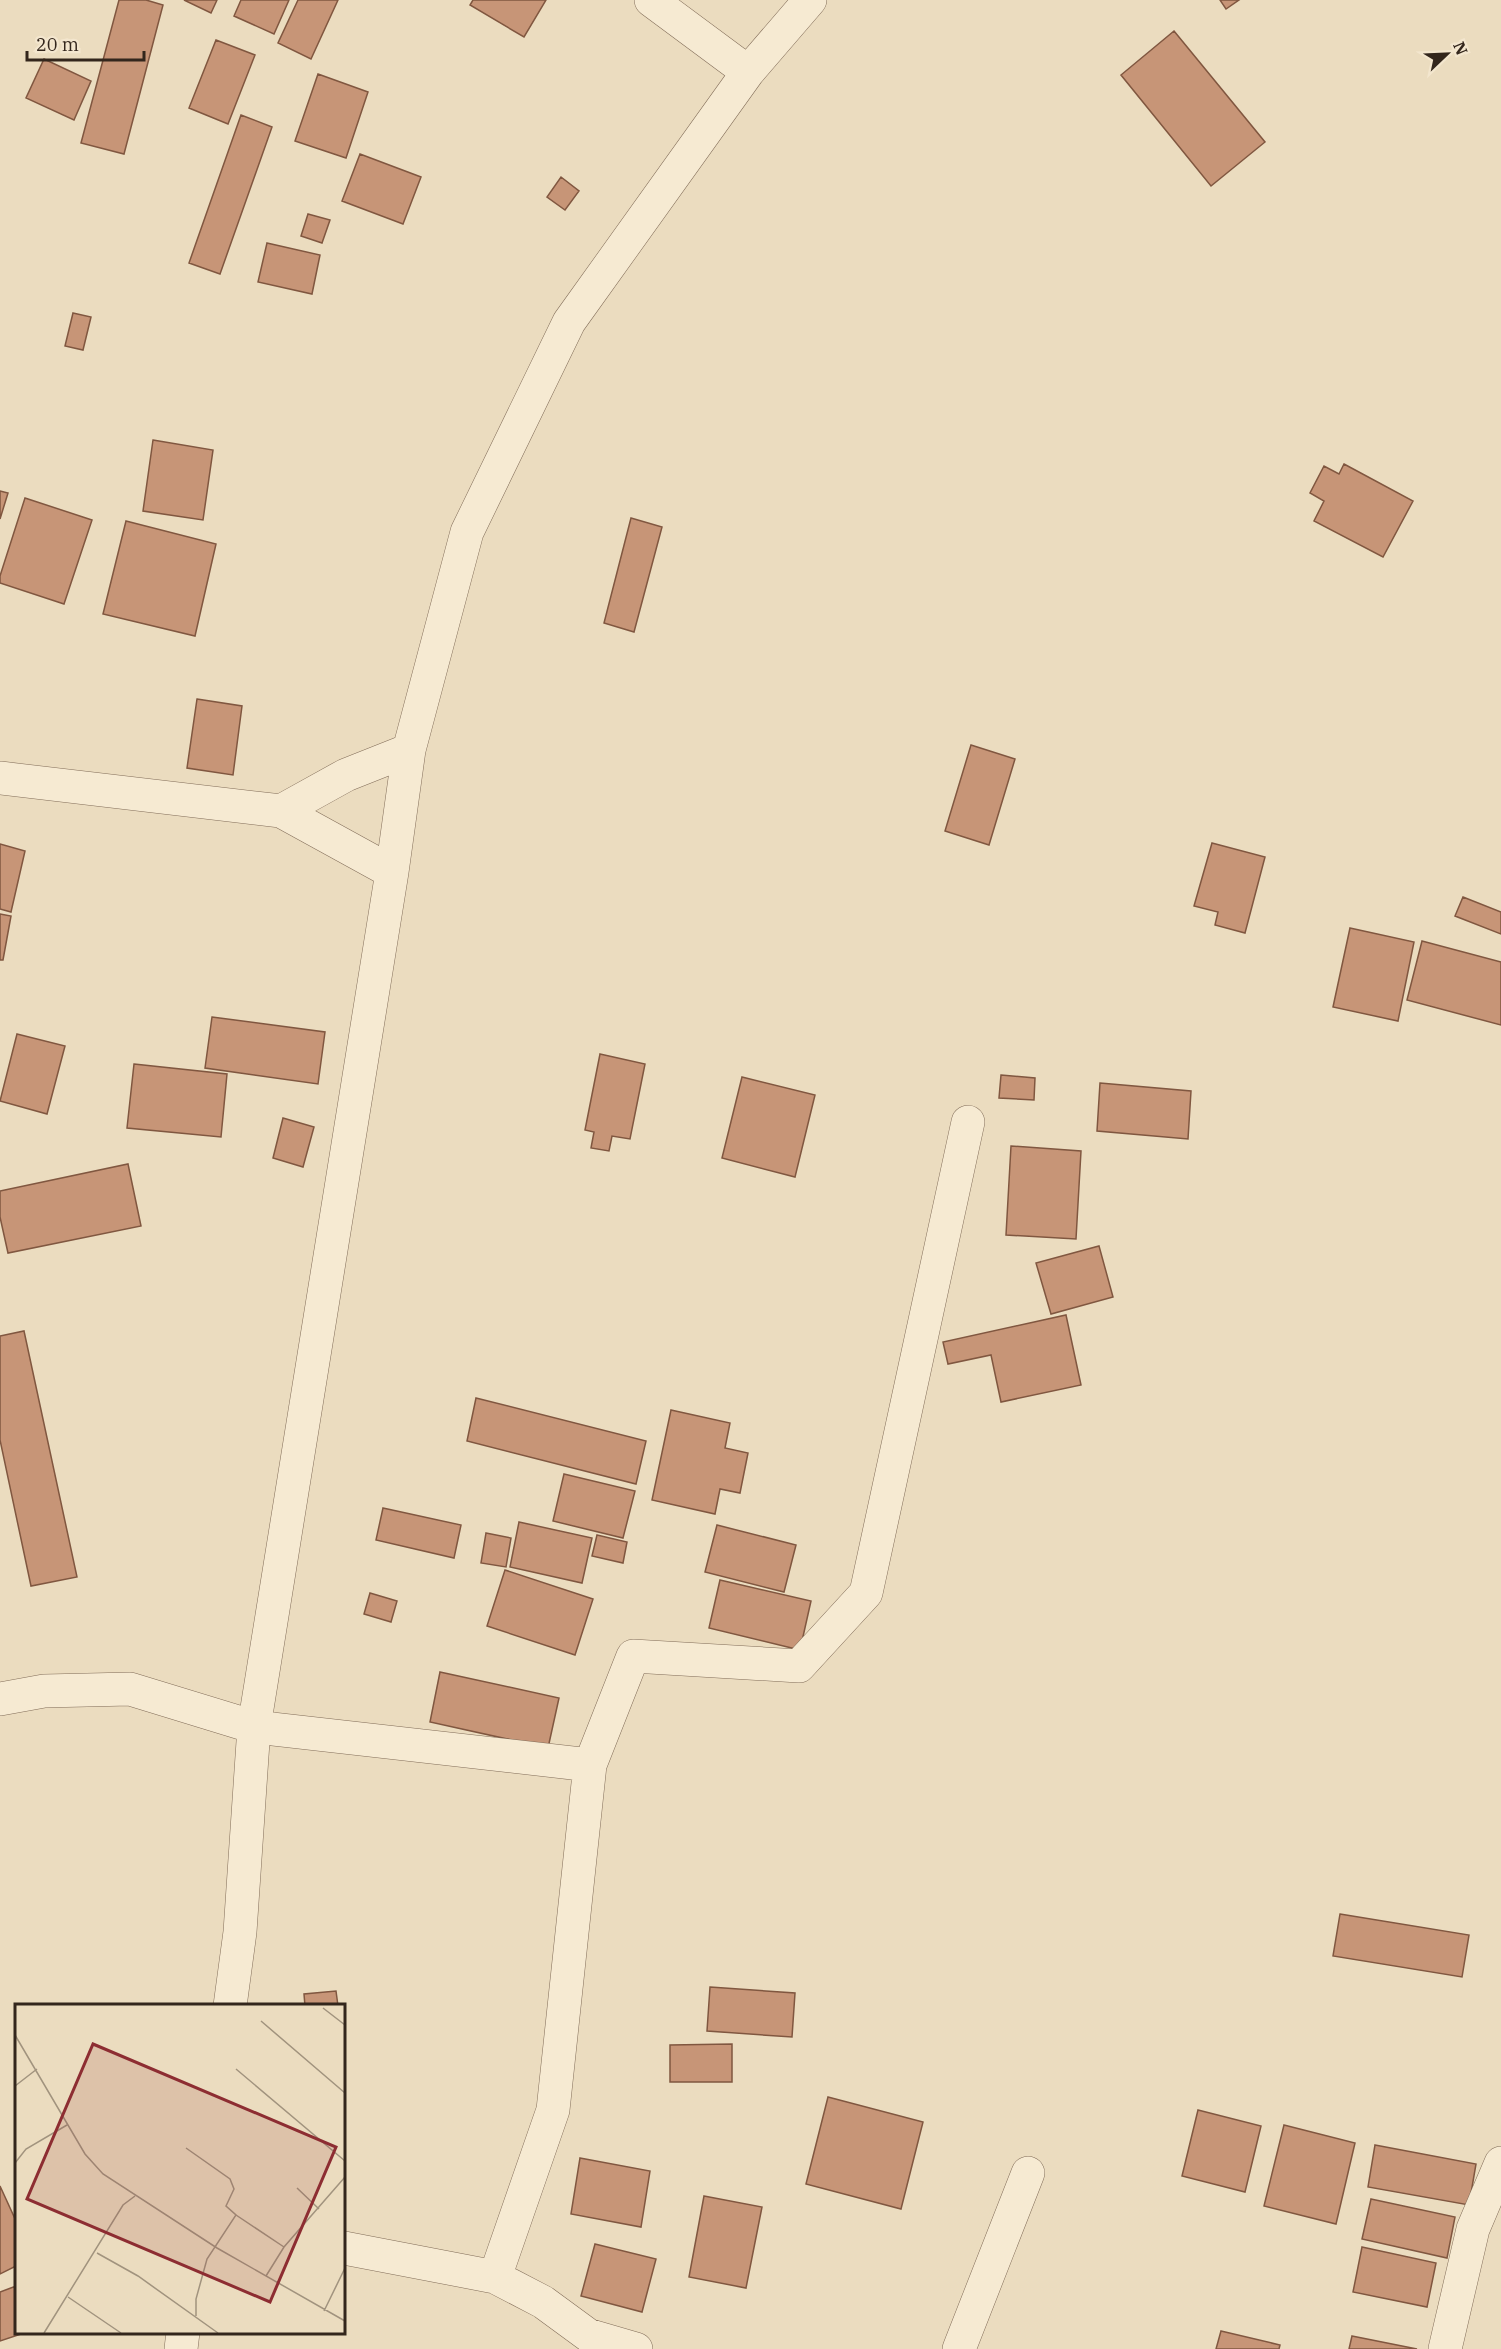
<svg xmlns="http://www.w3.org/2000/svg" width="1501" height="2349" font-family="'IBM Plex Serif',serif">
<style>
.building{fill:#c79577;stroke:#805740;stroke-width:1.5}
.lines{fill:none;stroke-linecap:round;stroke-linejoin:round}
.street-casing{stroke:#826d59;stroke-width:34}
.street{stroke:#f6ead2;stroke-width:33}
.inset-road{fill:none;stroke:#a1937e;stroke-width:1.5}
.view{fill:#8d2d32;fill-opacity:0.15;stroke:#8d2d32;stroke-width:3}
.inset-edge{fill:none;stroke:#33261c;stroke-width:3}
</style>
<rect width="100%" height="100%" fill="#ebdcbf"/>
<path class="building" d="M119 0H146L163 5 124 154 81 143Z
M184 0H217L211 13Z
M241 0H289L274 34 234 16Z
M298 0H338L311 59 278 43Z
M473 0H546L524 37 470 5Z
M1220 0H1239L1226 9Z
M1174 31 1265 142 1211 186 1121 75Z
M216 40 255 55 228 124 189 108Z
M44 59 91 81 74 120 26 98Z
M318 74 368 92 346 158 295 141Z
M241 115 272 127 220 274 189 263Z
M360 154 421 177 403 224 342 201Z
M561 177 579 191 565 210 547 197Z
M308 214 330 220 322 243 301 236Z
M267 243 320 255 312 294 258 282Z
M73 313 91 317 83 350 65 346Z
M153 440 213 450 203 520 143 511Z
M1344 464 1413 501 1383 557 1314 521 1324 501 1310 493 1324 466 1339 474Z
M0 491 8 493 0 519Z
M25 498 92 520 64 604 0 583V576Z
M631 518 662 527 634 632 604 623Z
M126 521 216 544 195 636 103 614Z
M197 699 242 706 233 775 187 768Z
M971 745 1015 759 989 845 945 831Z
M1212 843 1265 857 1245 933 1215 925 1218 912 1194 906Z
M0 844 25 851 11 912 0 909Z
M1463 897 1501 912V934L1455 916Z
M0 914 11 916 3 960H0Z
M1350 928 1414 942 1398 1021 1333 1007Z
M1422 941 1501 962V1025L1407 1000Z
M212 1017 325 1032 318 1084 205 1068Z
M17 1034 65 1046 47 1114 0 1101Z
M600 1054 645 1064 630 1139 612 1136 609 1151 591 1148 594 1132 585 1130Z
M134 1064 227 1074 221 1137 127 1128Z
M1001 1075 1035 1078 1034 1100 999 1098Z
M742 1077 815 1095 795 1177 722 1158Z
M1100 1083 1191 1091 1188 1139 1097 1131Z
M283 1118 314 1127 303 1167 273 1158Z
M1011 1146 1081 1151 1076 1239 1006 1235Z
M128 1164 141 1226 8 1253 0 1217V1191Z
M1099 1246 1113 1297 1051 1314 1036 1263Z
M1066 1315 1081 1385 1001 1402 991 1355 948 1364 943 1342Z
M24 1331 77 1577 31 1586 0 1440V1336Z
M476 1398 646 1441 636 1484 467 1441Z
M671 1410 730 1423 725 1448 748 1453 740 1493 720 1489 715 1514 652 1500Z
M564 1474 635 1491 623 1538 553 1521Z
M383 1508 461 1525 454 1558 376 1540Z
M519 1522 592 1538 582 1583 510 1567Z
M717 1525 796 1545 784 1592 705 1572Z
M486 1533 511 1538 506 1567 481 1563Z
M597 1535 627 1542 623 1563 592 1556Z
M505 1570 593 1599 575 1655 487 1626Z
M720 1580 811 1601 800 1650 709 1628Z
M370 1593 397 1601 391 1622 364 1614Z
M440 1672 559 1698 548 1748 430 1722Z
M1340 1914 1469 1935 1462 1977 1333 1956Z
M710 1987 795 1993 792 2037 707 2031Z
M336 1991 338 2006H305L304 1994Z
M732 2044V2082H670V2045Z
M828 2097 923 2122 901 2209 806 2184Z
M1198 2110 1261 2126 1245 2192 1182 2176Z
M1284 2125 1355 2143 1336 2224 1264 2206Z
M1375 2145 1476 2164 1469 2205 1368 2187Z
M580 2158 650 2171 641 2227 571 2214Z
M0 2186 16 2221V2266L0 2274Z
M704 2196 762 2207 746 2288 689 2277Z
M1371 2199 1455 2217 1447 2258 1362 2239Z
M595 2244 656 2259 642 2312 581 2296Z
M1362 2247 1436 2263 1427 2307 1353 2292Z
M16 2286V2332H27L0 2341V2292Z
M1221 2331 1280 2345 1279 2349H1216Z
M1352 2336 1417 2349H1349Z"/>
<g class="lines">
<defs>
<path id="street" d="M651 0 748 72
M0 778 281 811 392 872
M281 811 346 775 409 750
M0 1699 44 1691 130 1689 254 1727 590 1765 633 1656 799 1666 866 1593 968 1122
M230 2006 240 1932 254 1727 392 872 409 750 467 532 569 322 748 72 810 0
M344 2248 495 2277 543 2302 588 2335 636 2349
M495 2277 553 2110 590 1765
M181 2349 183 2332
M959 2349 1028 2173
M1445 2349 1473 2229 1501 2163"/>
</defs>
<use href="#street" class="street-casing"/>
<use href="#street" class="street"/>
</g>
<g transform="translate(15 2004)">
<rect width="330" height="330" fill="#ebdcbf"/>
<path class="inset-road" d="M308 4 330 21M246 17 330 89M0 31 70 150 88 170 202 244 330 317M221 65 330 157M0 82 22 65M171 144 215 175 219 185 211 202 221 211 192 255 181 295V312M0 159 11 145 52 121M282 184 304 205M221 211 269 243M82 249 123 272 203 329M251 272 269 243 330 173M53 293 106 329M309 307 330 264M29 329 108 201 120 192"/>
<path class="view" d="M78 40 321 143 255 298 12 195Z"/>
<rect width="330" height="330" class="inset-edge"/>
</g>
<g transform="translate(1447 54) rotate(67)" stroke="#f3e6ce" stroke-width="4.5" paint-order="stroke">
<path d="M0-4.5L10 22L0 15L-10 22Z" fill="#33261c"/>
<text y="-9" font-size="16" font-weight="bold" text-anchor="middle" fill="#33261c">N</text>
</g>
<path d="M27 51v9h117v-9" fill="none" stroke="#33261c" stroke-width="3"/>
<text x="36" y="51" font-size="18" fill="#33261c" stroke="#f3e6ce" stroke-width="4.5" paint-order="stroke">20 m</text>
</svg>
